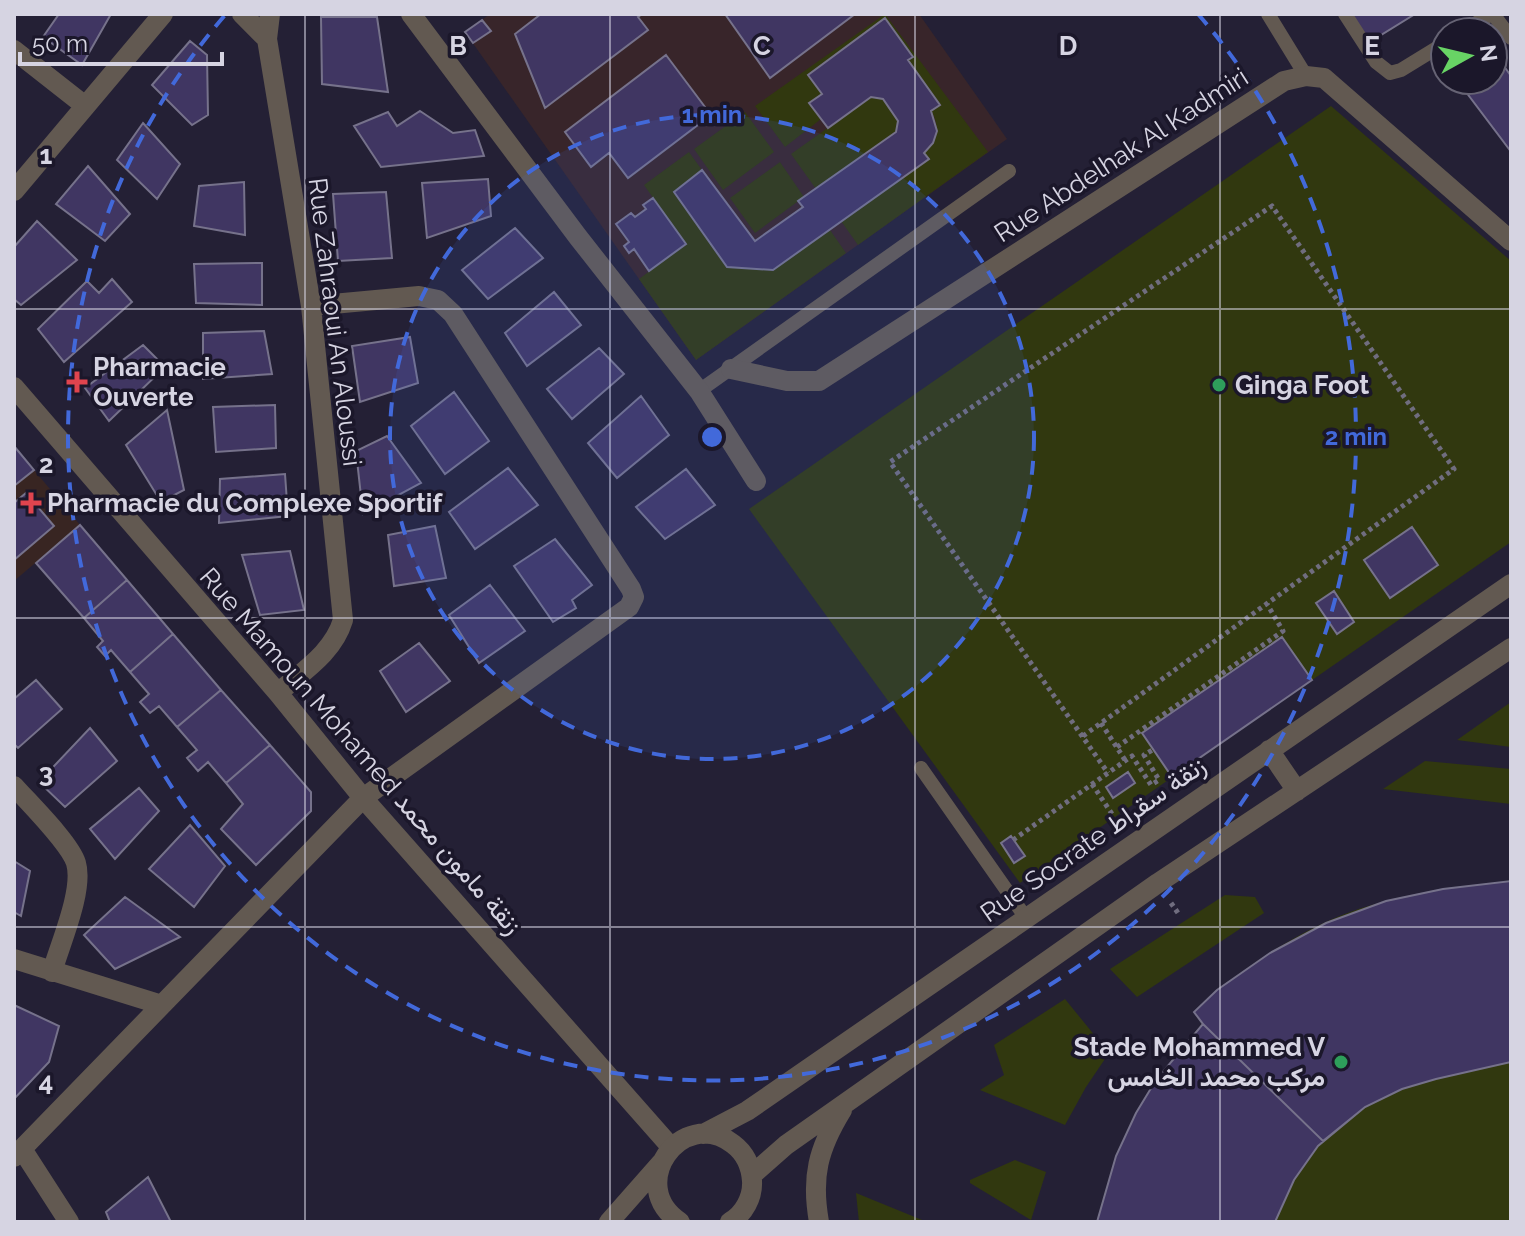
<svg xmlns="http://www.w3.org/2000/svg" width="1525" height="1236" font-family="Raleway,Vazirmatn,sans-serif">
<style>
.commercial{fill:#382522}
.education{fill:#38252a}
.green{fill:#31380f}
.building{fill:#403662;stroke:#76728b;stroke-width:2}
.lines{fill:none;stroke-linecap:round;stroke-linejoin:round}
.path{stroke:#706d7f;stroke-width:5;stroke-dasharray:4 4;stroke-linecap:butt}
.service{stroke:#625951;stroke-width:14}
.minor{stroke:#625951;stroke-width:20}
.tertiary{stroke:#625951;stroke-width:20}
.grid{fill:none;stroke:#d6d4e2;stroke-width:2;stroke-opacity:0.55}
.ring{fill:none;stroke:#4269da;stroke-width:4;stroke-dasharray:14 10}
.health-dot{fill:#e0444e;stroke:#1b172a;stroke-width:3}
.leisure-dot{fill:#2e9e5b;stroke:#1b172a;stroke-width:3}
.labels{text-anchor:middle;stroke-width:7;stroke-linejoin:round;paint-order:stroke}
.street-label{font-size:26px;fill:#d6d4e2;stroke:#1b172a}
.poi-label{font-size:26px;font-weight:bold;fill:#d6d4e2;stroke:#1b172a;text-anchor:start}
.grid-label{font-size:26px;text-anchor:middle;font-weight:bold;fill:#d6d4e2;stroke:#1b172a;stroke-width:7;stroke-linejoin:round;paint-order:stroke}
.centre{fill:#4269da;stroke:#1b172a;stroke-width:4}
.ring-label{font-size:24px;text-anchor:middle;font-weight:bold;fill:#4269da;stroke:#1b172a;stroke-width:7;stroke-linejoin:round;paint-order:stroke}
</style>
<rect width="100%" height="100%" fill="#242035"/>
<path class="commercial" d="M34 470 80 525 14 581V486Z"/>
<path class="education" d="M490 14H919L1007 139 696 360 465 32Z"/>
<path class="green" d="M885 14 988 152 858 245 841 221 928 159 924 153C937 140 941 127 931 111L940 104 908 60 913 56 886 19 808 74 822 94 810 103 821 119 785 147 755 106Z
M871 97 883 99 898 121 896 132 816 189 791 154Z
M1331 106 1511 261V542L1020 883 749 509Z
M745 112 774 152 723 190 694 149Z
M689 152 702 170 674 193 727 267 773 270 830 230 846 253 696 360 639 279 686 244 644 185Z
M780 162 804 197 755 233 730 198Z
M1511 702V747L1457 740Z
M1425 761 1511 769V804L1383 789Z
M1511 881V1222H1097C1117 1139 1147 1088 1202 1024L1194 1012C1244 965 1321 914 1389 901 1430 892 1471 888 1511 881Z
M1225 895 1255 897 1264 913 1137 997 1110 969Z
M1065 999 1109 1053 1086 1087 1065 1125 980 1090 1004 1075 994 1045Z
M1015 1160 1046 1172 1031 1220 970 1183V1180Z
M856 1193 927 1222H859Z"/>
<path class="building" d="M59 14H111L82 65 43 37Z
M541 14H642L638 17 648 30 545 108 515 34Z
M725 14H855L770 78Z
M1351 14H1415L1368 43Z
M321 17H377L388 92 322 84Z
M885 18 913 57 908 60 940 105 931 111 937 131 933 143 924 153 929 159 773 270 727 267 674 192 702 170 755 241 803 207 798 201 896 132 898 121 883 99 871 97 828 128 809 103 822 94 808 75Z
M482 20 491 31 473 43 465 32Z
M190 41 207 55 208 115 192 125 152 85Z
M1493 51 1511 76V147L1509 149 1457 80H1493Z
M666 55 711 115 628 178 609 153 591 167 565 132Z
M420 111 453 133 475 130 484 156 381 167 354 126 388 112 397 126Z
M143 123 180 164 157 199 117 160Z
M88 166 130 214 105 241 56 204Z
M488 179 491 216 427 238 422 183Z
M244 182 245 235 194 226 199 186Z
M386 192 392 258 338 261 333 194Z
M653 198 686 244 649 271 634 249 629 253 624 246 629 242 616 224 631 213 635 217 646 209 643 205Z
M37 221 77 260 21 305 14 299V247Z
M515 228 543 258 488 299 462 270Z
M262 263V305L196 303 194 264Z
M112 279 132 302 64 362 38 329 87 281 99 293Z
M554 292 581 325 527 366 505 333Z
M264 331 272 374 203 379V333Z
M410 337 418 383 360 402 352 346Z
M143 345 165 367 109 421 85 388Z
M599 348 624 374 572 419 547 389Z
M454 392 489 441 445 474 411 426Z
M641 396 669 435 617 478 588 443Z
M275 405 276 448 216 452 213 407Z
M167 410 184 490 161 502 126 445Z
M387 436 421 483 363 514 356 451Z
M14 446 34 470 14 486Z
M508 468 538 505 475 549 449 512Z
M686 469 715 505 665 539 636 507Z
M285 474 288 516 219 523 220 479Z
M26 493 54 526 14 560V503Z
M80 525 127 580 84 618 36 563Z
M435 526 446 578 394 586 388 535Z
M1412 527 1438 565 1390 598 1364 560Z
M555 539 592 585 572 600 576 608 553 622 514 566Z
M290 551 304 610 260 615 242 555Z
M127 580 173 634 130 672 111 650 105 656 97 647 103 641 84 618Z
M490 585 525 631 479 663 449 615Z
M1334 591 1354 622 1337 634 1316 603Z
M173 634 221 690 177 727 159 706 150 713 140 702 149 694 130 672Z
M1282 637 1312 680 1172 777 1142 733Z
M419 643 450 681 406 712 380 671Z
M36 680 62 709 18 748 14 744V699Z
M221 690 270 745 226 783 208 762 198 771 187 758 197 750 177 727Z
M90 728 117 761 65 807 39 782Z
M270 745 311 792V811L256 865 221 829 243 804 226 783Z
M1128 772 1135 783 1113 798 1106 787Z
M139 788 159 811 115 859 90 829Z
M190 825 225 866 194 907 149 869Z
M1011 836 1025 856 1014 863 1001 843Z
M14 861 30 871 21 916 14 912Z
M1511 881V1062L1436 1079 1402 1089 1365 1107 1318 1146 1294 1180 1275 1222H1097L1116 1156 1136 1113 1156 1080 1203 1024 1194 1012 1217 990 1270 953 1326 923 1386 901 1443 889Z
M1511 881V1062L1436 1079 1402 1089 1365 1107 1323 1141 1203 1024 1194 1012 1217 990 1270 953 1326 923 1386 901 1443 889Z
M125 897 180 937 115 969 84 935Z
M14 1005 59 1026 49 1062 14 1099Z
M148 1177 171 1222H110L106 1212Z"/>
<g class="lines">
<path class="path" d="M1101 723 1125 760
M1083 736 1454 469 1272 206 890 462 1108 773
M1117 747 1283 631 1267 604
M1092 784 1114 817
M1013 840 1132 756 1151 785 1159 780 1144 755 1154 749
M1171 903 1178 913"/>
<path class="service" d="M1268 14 1306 76
M1345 14 1376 62 1390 73 1401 70 1445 43
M1493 14 1511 38
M1462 32 1491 14
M699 391 1009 171
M921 768 1026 918"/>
<path class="minor" d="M242 14 267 39
M270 14 267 39 311 306 343 620C333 653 303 671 278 693
M411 14 578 237 699 391 756 481
M14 50 84 105
M14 191 163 14
M731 369 787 381H819L1284 81 1306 76 1324 78 1511 241
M14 387 278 693 363 798 671 1147
M14 786C29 803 70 843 76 863 84 890 60 944 52 972
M14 959 162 1005
M22 1149 69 1222
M14 1157 363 798 629 607 634 597 631 589 453 314 438 300 419 296 311 306"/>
<path class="tertiary" d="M1269 750 1297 791
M703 1134 747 1111 1511 584
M752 1175 786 1145 1158 883 1511 648
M609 1222 661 1163
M680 1222C625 1186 681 1105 733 1144 745 1153 751 1166 752 1181 753 1197 744 1214 730 1222
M819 1222C811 1177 818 1149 842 1110"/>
</g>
<path class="grid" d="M305 14V1222M610 14V1222M915 14V1222M1220 14V1222M14 309H1511M14 618H1511M14 927H1511"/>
<circle cx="712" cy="437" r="322" fill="#4269da" fill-opacity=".12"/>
<g class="ring">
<circle cx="712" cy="437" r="322"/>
<path d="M1198 14A644 644 0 1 1 226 14"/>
</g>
<g class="health-dot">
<path d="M73 370h8v8h8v8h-8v8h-8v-8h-8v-8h8z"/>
<path d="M27 491h8v8h8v8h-8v8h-8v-8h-8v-8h8z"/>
</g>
<g class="leisure-dot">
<circle cx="1219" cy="385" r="8"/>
<circle cx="1341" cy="1062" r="8"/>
</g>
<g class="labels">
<g class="street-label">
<text transform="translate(1121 155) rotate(-33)" y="9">Rue Abdelhak Al Kadmiri</text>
<text transform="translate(335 322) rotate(83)" y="9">Rue Zahraoui An Aloussi</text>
<text transform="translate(361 751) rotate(49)" y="9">Rue Mamoun Mohamed زنقة مامون محمد</text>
<text transform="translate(1093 839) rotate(-35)" y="9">Rue Socrate زنقة سقراط</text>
</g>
<g class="poi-label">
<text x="93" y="376">Pharmacie<tspan x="93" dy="30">Ouverte</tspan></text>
<text x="1235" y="394">Ginga Foot</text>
<text x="47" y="512">Pharmacie du Complexe Sportif</text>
<text x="1325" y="1056" text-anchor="end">Stade Mohammed V<tspan x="1325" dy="30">مركب محمد الخامس</tspan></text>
</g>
</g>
<g class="grid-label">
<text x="458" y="55">B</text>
<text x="762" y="55">C</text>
<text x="1068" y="55">D</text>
<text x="1372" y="55">E</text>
<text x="46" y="164">1</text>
<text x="46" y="473">2</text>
<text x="46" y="782">3</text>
<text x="46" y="1091">4</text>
</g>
<circle cx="712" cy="437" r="12" class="centre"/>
<g class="ring-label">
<text x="712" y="123">1 min</text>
<text x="1356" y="445">2 min</text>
</g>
<rect width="1525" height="1236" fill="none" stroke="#d6d4e2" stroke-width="32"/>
<g transform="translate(1469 56) rotate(82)"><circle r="38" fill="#1b172a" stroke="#666374" stroke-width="2"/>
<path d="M0-6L14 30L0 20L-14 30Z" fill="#68d465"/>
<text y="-12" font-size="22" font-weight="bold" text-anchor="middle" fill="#d6d4e2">N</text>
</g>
<path d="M20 52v12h202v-12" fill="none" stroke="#d6d4e2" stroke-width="4"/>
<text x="32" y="52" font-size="24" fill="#d6d4e2" stroke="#1b172a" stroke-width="6" paint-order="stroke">50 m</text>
</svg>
